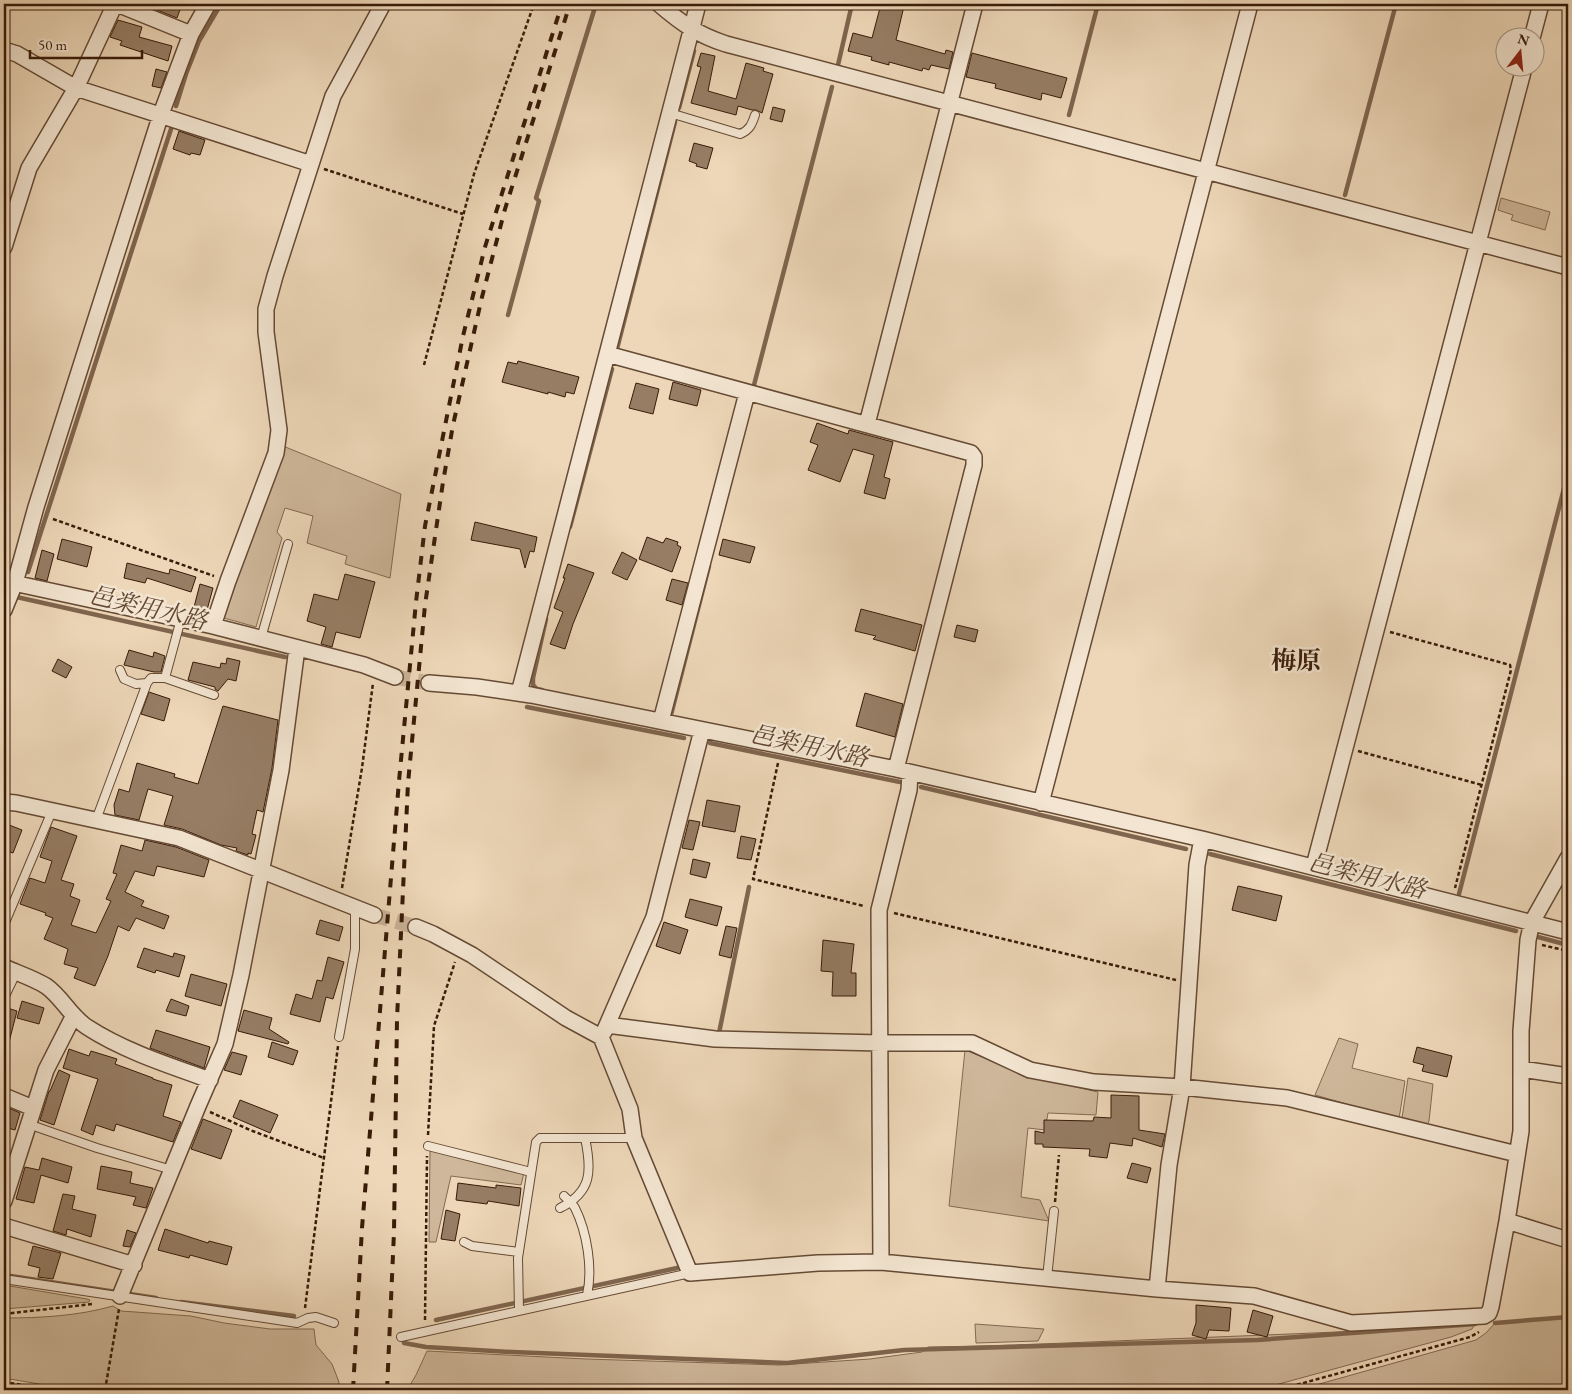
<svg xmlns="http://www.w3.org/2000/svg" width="1572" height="1394" font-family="'EB Garamond','Noto Serif JP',serif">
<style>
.green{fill:#ceb79a;stroke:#836951}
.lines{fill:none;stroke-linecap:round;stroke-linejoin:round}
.stream{stroke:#7f654e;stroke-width:4.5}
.building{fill:#967d64;stroke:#381b08}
.minor-tunnel{stroke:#c9b195;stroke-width:15;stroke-dasharray:15 8;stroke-linecap:butt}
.service-casing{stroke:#654a34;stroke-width:10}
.minor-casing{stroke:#654a34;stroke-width:18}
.path{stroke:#381b08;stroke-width:2.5;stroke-dasharray:4 2.5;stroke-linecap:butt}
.service{stroke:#f3e5d1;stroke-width:8}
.minor{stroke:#f3e5d1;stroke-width:15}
.rail{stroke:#381b08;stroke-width:4;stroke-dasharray:9 9;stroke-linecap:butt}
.labels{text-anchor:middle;stroke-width:5;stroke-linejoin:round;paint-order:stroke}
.water-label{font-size:24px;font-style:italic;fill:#624631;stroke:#f3e5d1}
.quarter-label{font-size:25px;font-weight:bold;fill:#381b08;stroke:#f3e5d1}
</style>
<rect width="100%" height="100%" fill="#edd7b8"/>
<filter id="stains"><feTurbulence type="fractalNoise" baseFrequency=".004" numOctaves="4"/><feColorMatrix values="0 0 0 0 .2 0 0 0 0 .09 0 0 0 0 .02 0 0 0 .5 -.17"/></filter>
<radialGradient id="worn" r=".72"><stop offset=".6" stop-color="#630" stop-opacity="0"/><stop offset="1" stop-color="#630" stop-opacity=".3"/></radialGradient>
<path class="green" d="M1501 198 1550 212 1545 230 1511 220 1513 215 1498 210Z
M283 446 401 494 390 578 345 564 347 556 307 543 313 516 285 508 277 532 282 538 256 627 224 618Z
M1339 1038 1358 1044 1352 1068 1405 1081 1399 1119 1315 1095Z
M965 1050 1032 1077 1098 1092 1096 1115 1048 1113 1045 1130 1028 1128 1021 1197 1040 1200 1049 1221 949 1206Z
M1408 1078 1433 1084 1429 1121 1427 1125 1402 1118Z
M430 1150 524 1173 521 1185 451 1176 436 1242H429Z
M4 1285 87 1299 90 1300 89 1302 4 1309Z
M113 1306 121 1311 191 1316 224 1323 270 1329H314L316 1345 332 1364 339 1382 338 1390H74L4 1378V1318C40 1318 78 1316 113 1306Z
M1568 1317V1390H1298L1476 1340 1486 1333 1495 1323Z
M975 1324 1044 1329 1038 1341 976 1343Z
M1475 1324 1472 1329 1451 1337 1279 1384 1263 1390H407L416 1375 427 1351 586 1359 779 1365 870 1359 922 1352 928 1347C1016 1346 1104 1341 1192 1338 1286 1334 1380 1331 1475 1324Z"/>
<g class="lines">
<path class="stream" d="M838 65 852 4
M176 106 186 74 199 41 221 4
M679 108 694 51
M1069 115 1098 4
M1345 195 1396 4
M508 315 539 201 536 198 596 4
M617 349 675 122
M754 385 832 87
M570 527 612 369
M28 572 171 129
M12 596 285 657
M542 690 537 689 533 685V678L546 619
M527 707 684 738
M671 715 709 566
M710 743 900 782
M921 787 1186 849
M1210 854 1516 931
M1459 894 1568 473
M1538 937 1568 945
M719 1033 749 887
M4 1275 156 1298
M181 1302 294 1316
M436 1320 677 1268
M1495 1323 1568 1317
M404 1343 426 1347 512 1352 787 1363 904 1350 1258 1340 1475 1324"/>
</g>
<path class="building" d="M159 4H182L177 18 157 10Z
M881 4H896L904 6 896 40 945 54 946 50 953 52 949 69 931 65 929 70 923 68 922 71 889 62V65L871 60 872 57 848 51 853 33 872 38Z
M118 20 142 27 139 37 172 46 168 61 120 45 122 41 110 37Z
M701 53 715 56 708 91 736 99 746 63 764 68 763 71 773 74 762 113 756 110H752L738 106 736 115 691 103 701 67 697 66Z
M972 53 1067 78 1061 98 1042 93 1041 100 995 88 996 84 966 77Z
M156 69 167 72 161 88 152 86Z
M773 107 785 110 782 122 770 119Z
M179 131 205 140 200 155 191 153 190 155 173 149Z
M694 143 713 148 707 169 696 166 697 164 689 161Z
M518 361 579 377 574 394 566 392 565 397 548 392V394L502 382 508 362 517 364Z
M673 382 701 390 697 406 669 399Z
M636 383 659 389 653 414 629 408Z
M817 423 848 434 849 430 893 442 884 477 890 479 885 499 864 493 874 455 853 449 840 482 808 470 818 445 810 442Z
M475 522 537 537 534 552 530 551 525 568 520 549 471 540Z
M647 537 663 543 666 538 678 542 677 545 681 547 672 572 639 559Z
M62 539 92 547 87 567 57 559Z
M723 539 755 547 750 563 719 555Z
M42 550 54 554 47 581 35 578Z
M622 552 637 560 627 580 612 573Z
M127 563 169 574 170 569 196 577 191 592 147 578 145 583 124 578Z
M568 564 594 573 573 624 565 649 550 644 563 612 554 608 565 578H563Z
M345 574 375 582 360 638 336 632 332 647 321 644 326 627 307 621 314 594 338 600Z
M672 579 688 583 682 605 666 600Z
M200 584 213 588 207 610 194 607Z
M861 609 922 625 915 651 873 639 876 636 855 631Z
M957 625 978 630 975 642 954 637Z
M129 650 153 657 154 652 165 656 161 672H154L124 665Z
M227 658 240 661 236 681 228 679 218 691 215 689V687L188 680 193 662 220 668 221 663 226 664Z
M58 659 72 667 66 678 52 671Z
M149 692 170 699 164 721 141 714Z
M865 693 903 704 895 737 856 726Z
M223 706 278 720 272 768 263 812 257 810 252 834 256 835 251 854 248 853V855L236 851 237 848 221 845 182 829 164 825 173 796 148 789 139 820 115 815 114 805 119 789 129 792 137 763 175 774 174 777 198 784Z
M707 800 740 806 735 832 702 826Z
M689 820 700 822 693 850 682 848Z
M4 823 22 830 13 853 4 850Z
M51 827 77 836 61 880 74 884 70 896 80 900 71 925 96 933 111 901 106 899 117 874 113 873 121 845 142 851 145 840 176 847 209 860 204 877 157 866 154 876 135 871 125 892 144 901 141 906 169 916 164 929 136 918 129 931 118 926 108 956 95 986 74 978 78 968 64 964 68 949 44 939 53 918 45 915 46 913 20 904 30 878 45 883 52 861 40 857Z
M741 836 756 839 751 860 737 858Z
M693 859 710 863 706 878 690 874Z
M1238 886 1282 896 1276 921 1232 910Z
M690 899 722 907 717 926 685 917Z
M320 920 343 927 339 941 316 934Z
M664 922 688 930 680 954 656 946Z
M726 926 737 928 731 958 719 955Z
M823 940 854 944 851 973H856V996H832L833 972 821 971Z
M144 948 173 957 174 953 185 956 179 977 156 970 155 973 137 967Z
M328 957 344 962 333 999 326 997 320 1022 290 1014 296 994 312 999 317 980 322 981Z
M191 974 227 984 221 1006 185 996Z
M171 999 189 1006 186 1016 166 1011Z
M22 1001 44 1008 39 1024 17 1018Z
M4 1007 17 1011 8 1046H4Z
M244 1010 272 1018 269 1029 289 1042 288 1044 238 1031Z
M156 1030 210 1047 204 1068 150 1048Z
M272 1042 298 1051 293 1065 268 1057Z
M1417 1047 1452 1056 1447 1077 1422 1071 1424 1065 1413 1062Z
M69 1049 89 1056 91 1051 117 1059 115 1064 153 1078V1079L172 1085 163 1116 181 1122 173 1142 116 1124 114 1131 96 1125 93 1135 81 1130 98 1079 63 1068Z
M232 1052 247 1056 241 1075 224 1070Z
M59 1070 70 1075 54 1125 40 1120 49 1091H50Z
M1111 1095 1139 1096V1130L1165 1134 1162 1147 1133 1138 1132 1146 1110 1143 1107 1158 1089 1156 1090 1149 1043 1147V1144H1035V1131L1044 1133V1120L1093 1121 1094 1117 1111 1118Z
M240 1100 278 1115 270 1133 233 1117Z
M4 1106 20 1113 15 1130 4 1127Z
M203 1119 232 1130 221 1159 191 1149Z
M42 1158 72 1167 68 1183 41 1175 34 1203 16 1199 25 1167 39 1170Z
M1132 1163 1151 1168 1147 1183 1127 1178Z
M101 1166 132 1172 130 1183 153 1188 146 1208 133 1205 136 1197 97 1189Z
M458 1183 496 1188V1185L521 1188 519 1206 488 1201 487 1204 456 1200Z
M63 1194 75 1196 72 1209 96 1215 91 1237 67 1229 66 1235 53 1231Z
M446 1210 460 1214 455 1241 441 1239Z
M165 1229 208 1243 209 1241 232 1247 227 1265 190 1255 189 1258 158 1250Z
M127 1230 136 1233 130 1247 123 1246Z
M33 1246 61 1253 53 1279 38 1277 40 1268 28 1265Z
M1196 1305 1231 1308 1229 1331 1209 1330 1206 1339 1192 1335 1196 1323Z
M1253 1310 1273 1316 1267 1337 1247 1332Z"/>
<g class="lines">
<path class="minor-tunnel" d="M395 677 429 683
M374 915 416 927"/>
<defs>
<path id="service" d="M670 113 740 134C750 130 752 124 755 115
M261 638 288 544
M120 670 124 679 136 684 147 683
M165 678 214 695
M96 820 147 683 151 678H165L181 619
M4 925 52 811
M4 998 16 973
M339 1037 355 949V908
M28 1124 97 1148 172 1170
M428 1146 531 1172
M564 1196C568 1200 572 1203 575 1208 587 1232 593 1269 587 1295
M560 1208C592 1192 592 1171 585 1138
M464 1242 472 1246 519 1252
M1047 1278 1054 1211
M4 1279 297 1323 308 1318 316 1317 334 1323
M519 1310 518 1258 536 1142 540 1138H634
M401 1337 690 1273"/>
<path id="minor" d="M117 4 191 34
M659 4C681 23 698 35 726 44L1568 267
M1532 38 1541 4
M4 50 17 54 76 88 311 164
M4 247 29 168 76 88 115 4
M607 354 971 453 974 457V465L896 769
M867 424 975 4
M4 581 213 626 364 665 395 677
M4 610 15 583 36 507 161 114 191 34 208 4
M213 626 228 581 276 453 279 430 266 332V309L275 276 333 96 383 4
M429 683 477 687 531 695 896 769 1202 839 1568 932
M519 693 698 4
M661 721 747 393
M4 802 16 803 179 838 374 915
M1041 803 1250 4
M1314 866 1524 68
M416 927 433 934 472 955 566 1018 601 1037 630 1109 634 1138 690 1273 818 1263 881 1262 1157 1289 1254 1296 1351 1323 1484 1316 1489 1313 1491 1307 1507 1221 1521 1131V1031L1528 940 1532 922 1568 858
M4 967C17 973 33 978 46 986 62 997 70 1016 87 1027 124 1051 168 1065 210 1080
M607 1025 715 1039 881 1043H972L1030 1070 1094 1082 1182 1087 1287 1098 1517 1154
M604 1032 654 917 702 730
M1521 1069 1568 1076
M4 1096 33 1108
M4 1201 46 1070 73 1017
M1507 1221 1568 1240
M4 1226 134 1265
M881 1262 879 910 909 790 910 773
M1157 1289 1169 1165 1182 1087 1197 865 1202 839
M120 1296 198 1106 225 1044 241 975 281 770 297 648"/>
</defs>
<use href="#service" class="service-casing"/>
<use href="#minor" class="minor-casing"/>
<path class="path" d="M324 169 463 214
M424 365 474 174 534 4
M53 519 214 576
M1390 632 1510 665 1511 670 1455 888
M1358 751 1482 785
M778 763 753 879 864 906
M342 888 362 768 373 683
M894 913 1176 980
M1542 945 1568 951
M210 1112 250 1130 324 1158
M428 1135 434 1026 455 962
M1055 1202 1059 1155
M305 1308 338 1046
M4 1314 92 1304
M425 1320 427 1156
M4 1382 55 1390
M105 1390 119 1309
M1278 1390 1470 1337 1479 1332"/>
<use href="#service" class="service"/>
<use href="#minor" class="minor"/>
<path class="rail" d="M353 1390 362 1228 399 781 416 602 425 526 463 336 485 247 562 4
M387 1390 394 1232 397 1019 408 783 425 605 443 482 453 425 482 297 505 209 570 4"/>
</g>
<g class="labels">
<g class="water-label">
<text transform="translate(148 608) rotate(13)" y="8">邑楽用水路</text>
<text transform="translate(809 746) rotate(12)" y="8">邑楽用水路</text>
<text transform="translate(1367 876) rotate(14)" y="8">邑楽用水路</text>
</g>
<g class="quarter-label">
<text x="1296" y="669">梅原</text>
</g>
</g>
<rect width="1572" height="1394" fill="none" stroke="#edd7b8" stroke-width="20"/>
<rect x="5" y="5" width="1562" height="1384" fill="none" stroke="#381b08" stroke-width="2.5"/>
<rect x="10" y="10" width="1552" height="1374" fill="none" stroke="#381b08"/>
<g transform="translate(1520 52) rotate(16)"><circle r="24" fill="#f3e5d1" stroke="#a89481"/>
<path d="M0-4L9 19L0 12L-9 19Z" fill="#8f2418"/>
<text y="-8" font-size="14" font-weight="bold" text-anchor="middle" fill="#381b08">N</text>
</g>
<path d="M30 50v8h112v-8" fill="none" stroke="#381b08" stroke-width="2.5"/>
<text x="38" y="50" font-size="15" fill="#381b08" stroke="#f3e5d1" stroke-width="4" paint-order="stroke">50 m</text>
<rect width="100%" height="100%" filter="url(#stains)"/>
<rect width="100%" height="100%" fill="url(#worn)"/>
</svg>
